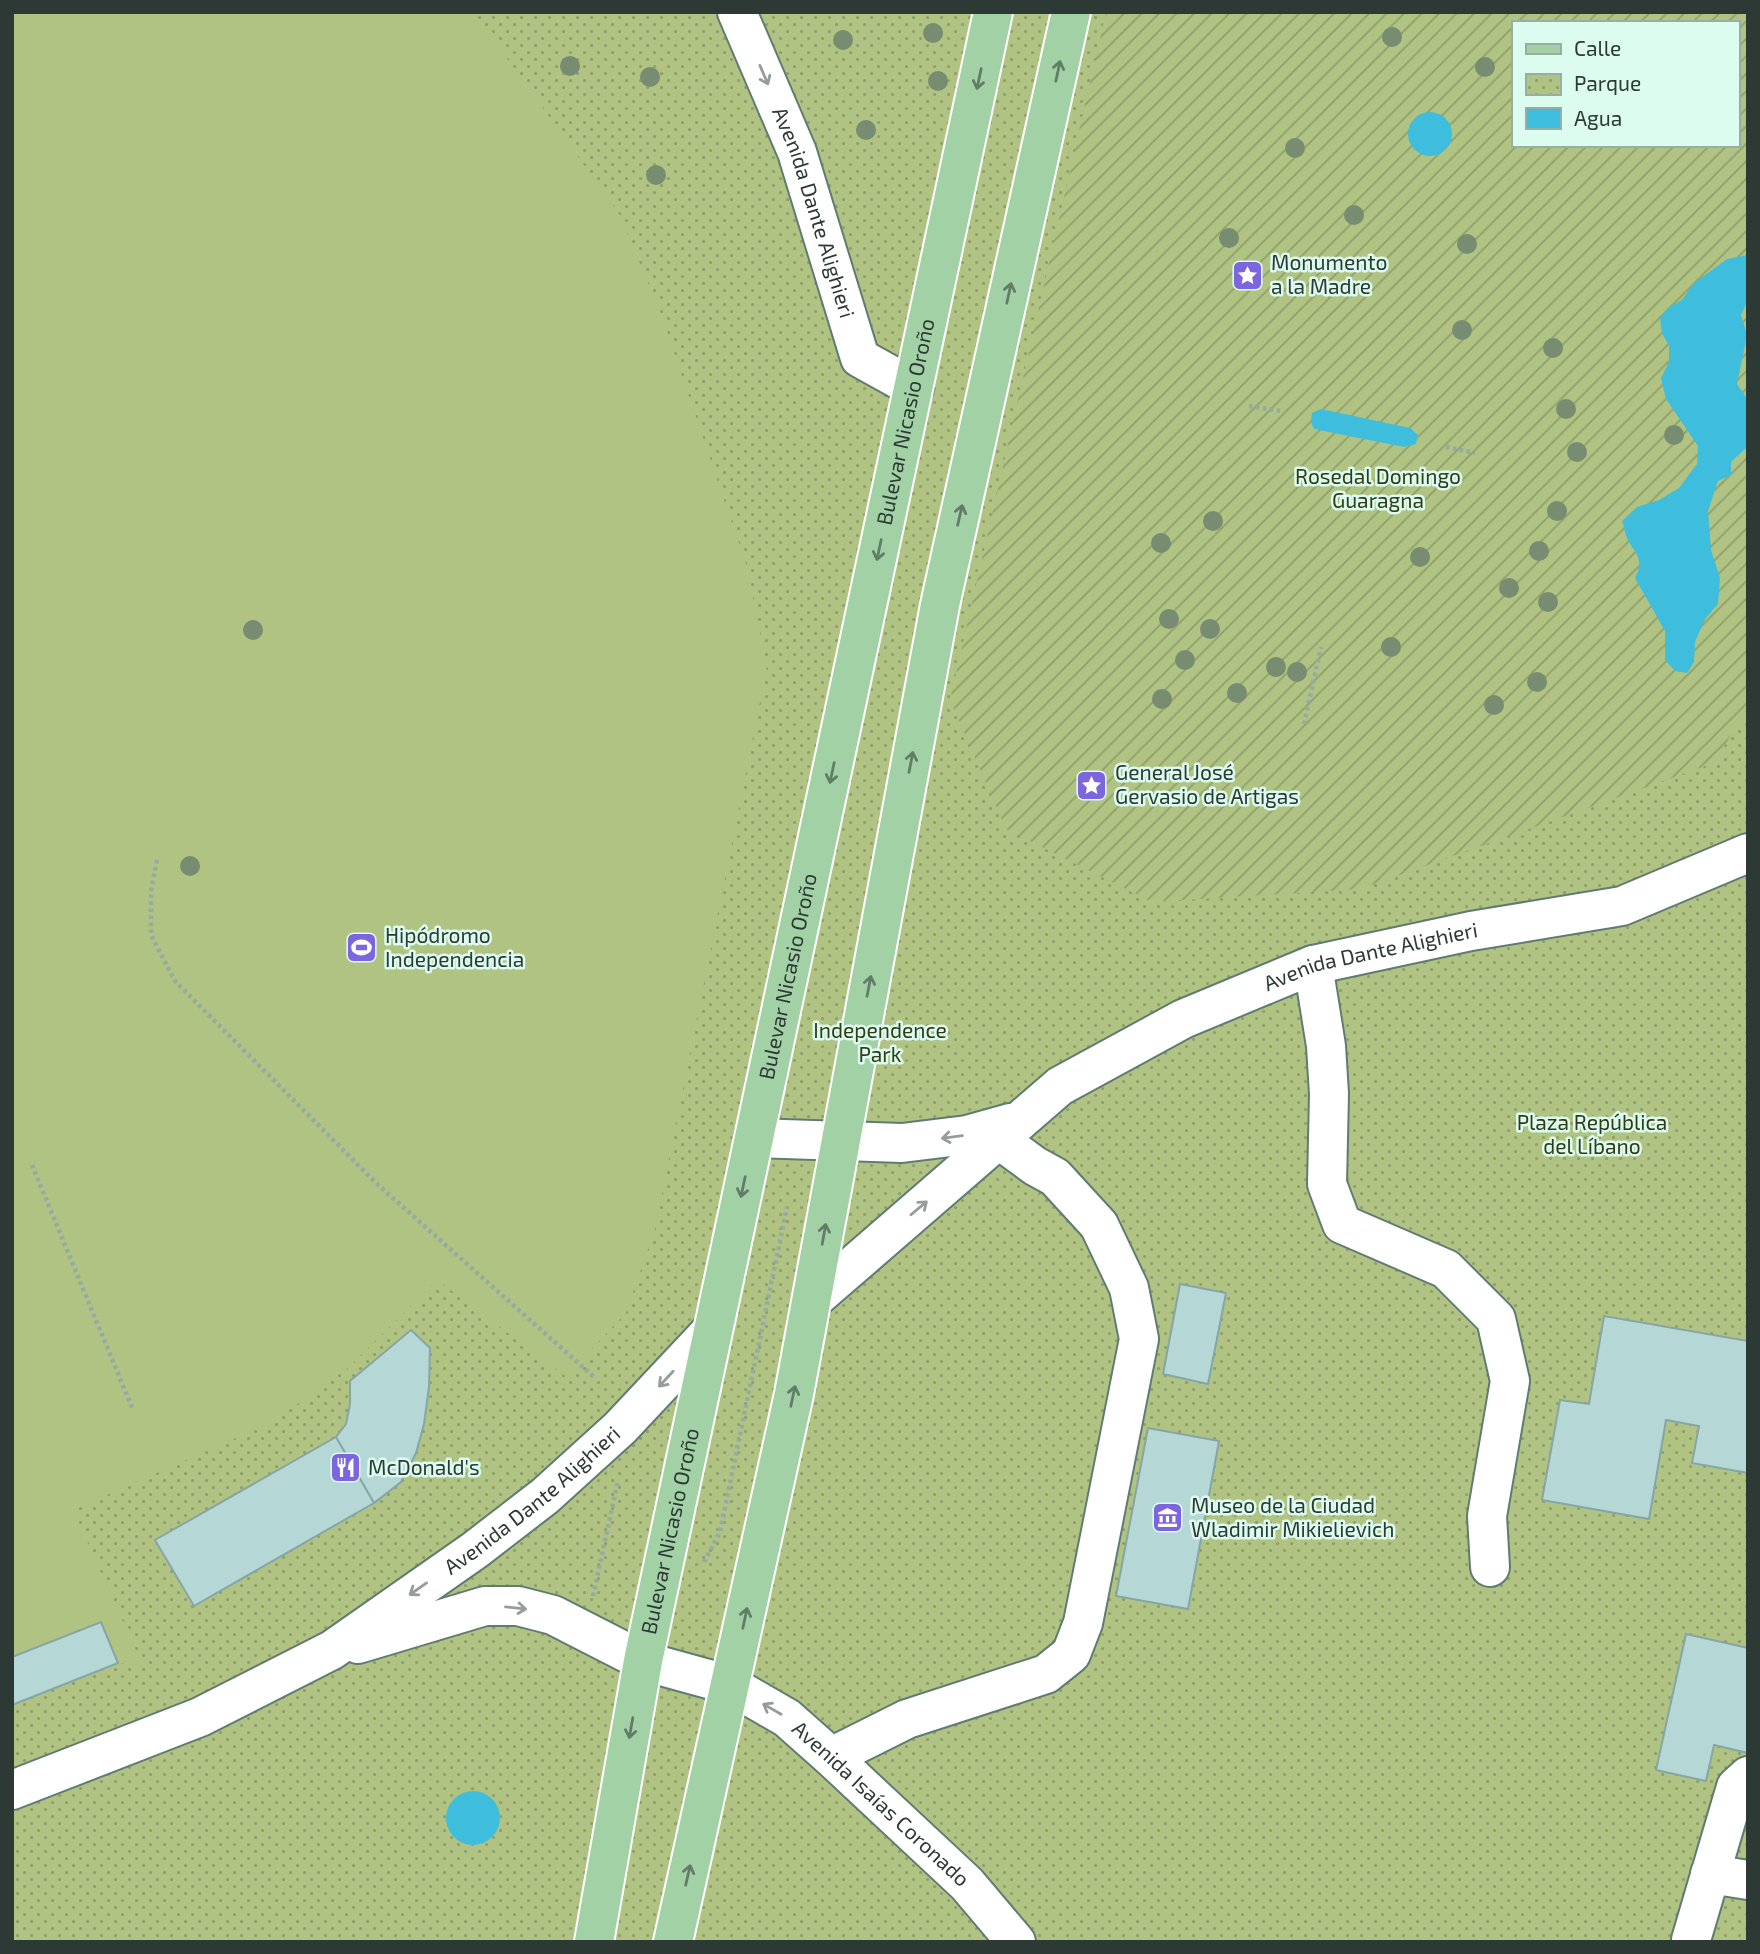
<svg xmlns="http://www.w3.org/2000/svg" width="1760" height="1954" font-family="'Exo 2',sans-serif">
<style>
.park{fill:url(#park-dots);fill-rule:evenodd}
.garden{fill:url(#garden-furrows);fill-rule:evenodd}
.pitch{fill:#b0c383}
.water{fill:#3ebedc}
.building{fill:#b5d7d6;stroke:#85a6a5;stroke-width:2}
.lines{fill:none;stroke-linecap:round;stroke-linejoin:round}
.minor-casing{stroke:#607c71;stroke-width:42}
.major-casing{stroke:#fff;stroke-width:42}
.path{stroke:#93aba1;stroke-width:4.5;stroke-dasharray:3.5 3.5;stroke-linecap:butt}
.minor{stroke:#fff;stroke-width:38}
.major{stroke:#a3d1a6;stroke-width:38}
.tree{fill:#788c72}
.oneway{stroke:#627d67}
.oneway2{stroke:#969c9a}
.labels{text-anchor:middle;stroke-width:5;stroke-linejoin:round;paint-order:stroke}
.street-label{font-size:21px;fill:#2c3934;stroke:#dcfcef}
.poi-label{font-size:21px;fill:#2c3934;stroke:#dcfcef;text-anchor:start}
.park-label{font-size:21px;fill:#313b16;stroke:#dcfcef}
</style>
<defs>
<pattern id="park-dots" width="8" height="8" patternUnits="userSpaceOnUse" patternTransform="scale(1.75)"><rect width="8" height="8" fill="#b0c383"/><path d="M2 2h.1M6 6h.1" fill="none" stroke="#8f9f6c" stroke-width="1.8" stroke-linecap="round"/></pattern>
<pattern id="garden-furrows" width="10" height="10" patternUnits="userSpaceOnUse" patternTransform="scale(1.75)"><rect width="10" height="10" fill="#b0c383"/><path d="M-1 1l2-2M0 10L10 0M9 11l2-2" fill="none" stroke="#8f9f6c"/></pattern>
</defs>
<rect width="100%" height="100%" fill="#cfeee2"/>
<path class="park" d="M12 12H1748V1942H12ZM1513 23H1737V145H1513Z"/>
<path class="garden" d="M1106 12H1748V707L1714 763 1360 889 1152 902 1006 829 950 700ZM1513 23H1737V145H1513Z"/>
<path class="pitch" d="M12 12H464L489 33 619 214 661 314 746 564 767 667 655 1229 626 1313 582 1359 568 1378 437 1280 347 1369 272 1422 73 1510 143 1666 118 1663 12 1705Z"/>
<path class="water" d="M1408 134a22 22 0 1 1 44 0a22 22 0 1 1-44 0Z
M1748 255V300L1741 315 1747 335 1737 384 1748 400V443L1746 448 1731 462V475L1718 481 1708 511 1711 550 1720 578 1718 604 1705 619 1695 642 1694 662 1687 673 1675 671 1665 660V631L1635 578C1645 558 1635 554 1627 538 1625 533 1624 526 1622 521L1637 507 1659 500 1679 488 1697 464 1698 446 1666 399 1661 378 1669 362V346L1662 333 1660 318 1669 307 1682 300 1694 283 1727 259Z
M1321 409 1410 428 1418 435 1416 444 1404 447 1314 429 1311 422 1312 413Z
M446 1818a27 27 0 1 1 54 0a27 27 0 1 1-54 0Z"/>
<path class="building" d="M1180 1284 1226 1293 1208 1384 1163 1374Z
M1604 1316 1748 1341V1473L1692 1463 1699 1426 1666 1420 1649 1519 1542 1500 1560 1400 1589 1404Z
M411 1330 430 1348 429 1387 424 1424 416 1453 401 1482 374 1503 336 1437 346 1424 350 1404V1381Z
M1148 1428 1219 1441 1188 1609 1116 1596Z
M336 1437 374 1503 194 1606 155 1540Z
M101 1622 118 1663 12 1705V1657Z
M1686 1634 1748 1648V1753L1714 1745 1706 1781 1656 1770Z"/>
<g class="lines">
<defs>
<g id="minor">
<path id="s1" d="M737 12 797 152 860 358 914 388"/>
<path d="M1313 965 1326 1046 1329 1094 1327 1184 1342 1224 1446 1269 1496 1319 1510 1381 1487 1516 1490 1567"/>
<path d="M754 1138 902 1143 967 1135 1010 1123"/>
<path id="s2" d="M812 1301 1060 1086 1183 1019 1313 965 1471 931 1622 906 1748 853"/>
<path id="s3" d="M358 1644 485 1606H518L553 1615 643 1661 730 1685 787 1718 831 1757 967 1884 1016 1942"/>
<path d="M831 1757 907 1719 1046 1674 1071 1654 1083 1623 1139 1339 1129 1288 1099 1225 1055 1177 1035 1166 998 1139"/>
<path id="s4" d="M12 1790 200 1717 332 1650 475 1550 545 1496 620 1428 713 1329"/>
<path d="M1710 1874 1748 1880"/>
<path d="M1691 1940 1736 1787 1748 1776"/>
</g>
<g id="major">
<path id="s5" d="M594 1942 643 1661 993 12"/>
<path d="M673 1942 794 1394 940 605 1071 12"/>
</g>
</defs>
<use href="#minor" class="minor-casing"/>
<use href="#major" class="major-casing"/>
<path class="path" d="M1249 406 1281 411
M1446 447 1475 453
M1304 724 1321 647
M157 860 151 891V935L175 981 376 1183 594 1377
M32 1165 133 1410
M704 1562 720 1532 787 1207
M593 1596 618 1481"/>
<use href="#minor" class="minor"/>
<use href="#major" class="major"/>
</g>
<g class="tree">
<circle cx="933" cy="33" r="10"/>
<circle cx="1392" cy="37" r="10"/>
<circle cx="843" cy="40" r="10"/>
<circle cx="570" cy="66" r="10"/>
<circle cx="1485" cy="67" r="10"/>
<circle cx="650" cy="77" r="10"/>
<circle cx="938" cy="81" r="10"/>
<circle cx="866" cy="130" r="10"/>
<circle cx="1295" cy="148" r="10"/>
<circle cx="656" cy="175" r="10"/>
<circle cx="1354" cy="215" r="10"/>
<circle cx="1229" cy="238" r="10"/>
<circle cx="1467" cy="244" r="10"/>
<circle cx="1462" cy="330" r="10"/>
<circle cx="1553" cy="348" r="10"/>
<circle cx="1566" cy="409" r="10"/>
<circle cx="1674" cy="435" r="10"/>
<circle cx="1577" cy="452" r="10"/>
<circle cx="1557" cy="511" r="10"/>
<circle cx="1213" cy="521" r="10"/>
<circle cx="1161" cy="543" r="10"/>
<circle cx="1539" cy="551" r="10"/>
<circle cx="1420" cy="557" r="10"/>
<circle cx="1509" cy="588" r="10"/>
<circle cx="1548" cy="602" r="10"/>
<circle cx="1169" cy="619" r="10"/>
<circle cx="1210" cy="629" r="10"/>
<circle cx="253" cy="630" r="10"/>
<circle cx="1391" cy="647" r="10"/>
<circle cx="1185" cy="660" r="10"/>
<circle cx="1276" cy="667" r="10"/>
<circle cx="1297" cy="672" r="10"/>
<circle cx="1537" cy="682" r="10"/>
<circle cx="1237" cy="693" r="10"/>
<circle cx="1162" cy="699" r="10"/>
<circle cx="1494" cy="705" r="10"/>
<circle cx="190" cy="866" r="10"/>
</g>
<defs><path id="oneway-shaft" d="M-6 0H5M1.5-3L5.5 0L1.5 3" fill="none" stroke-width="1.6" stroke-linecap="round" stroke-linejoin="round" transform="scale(1.75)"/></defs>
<g class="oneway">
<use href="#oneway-shaft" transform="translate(1058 71) rotate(-78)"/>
<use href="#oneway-shaft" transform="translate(979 79) rotate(102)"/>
<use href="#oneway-shaft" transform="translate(1009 293) rotate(-78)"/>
<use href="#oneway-shaft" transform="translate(960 515) rotate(-77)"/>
<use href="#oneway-shaft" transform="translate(879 550) rotate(102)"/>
<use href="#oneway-shaft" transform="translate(911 762) rotate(-79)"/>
<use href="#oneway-shaft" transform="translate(832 773) rotate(102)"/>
<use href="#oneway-shaft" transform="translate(869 986) rotate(-79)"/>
<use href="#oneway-shaft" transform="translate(743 1187) rotate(102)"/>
<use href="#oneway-shaft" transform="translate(824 1234) rotate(-80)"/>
<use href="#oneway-shaft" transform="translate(793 1396) rotate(-78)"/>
<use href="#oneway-shaft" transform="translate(745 1618) rotate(-78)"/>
<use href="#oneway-shaft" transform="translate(631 1728) rotate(100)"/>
<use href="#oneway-shaft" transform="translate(688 1875) rotate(-77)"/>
</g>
<g class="oneway2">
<use href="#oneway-shaft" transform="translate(764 75) rotate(67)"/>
<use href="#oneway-shaft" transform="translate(952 1137) rotate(173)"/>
<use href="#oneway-shaft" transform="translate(919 1208) rotate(-40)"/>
<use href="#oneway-shaft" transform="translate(666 1379) rotate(133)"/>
<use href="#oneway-shaft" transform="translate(418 1589) rotate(145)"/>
<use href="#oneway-shaft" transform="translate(516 1608) rotate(6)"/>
<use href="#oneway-shaft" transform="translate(772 1709) rotate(-150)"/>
</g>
<defs>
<symbol id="sight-square" viewBox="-11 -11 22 22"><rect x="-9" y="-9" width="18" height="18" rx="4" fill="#7d65e0" stroke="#dcfcef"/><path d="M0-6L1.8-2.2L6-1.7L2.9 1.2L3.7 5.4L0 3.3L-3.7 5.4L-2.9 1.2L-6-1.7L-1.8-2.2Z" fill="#fff"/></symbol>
<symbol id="stadium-square" viewBox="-11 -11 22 22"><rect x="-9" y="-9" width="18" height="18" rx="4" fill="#7d65e0" stroke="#dcfcef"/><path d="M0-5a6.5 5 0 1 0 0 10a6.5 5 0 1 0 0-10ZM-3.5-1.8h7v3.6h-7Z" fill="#fff"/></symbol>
<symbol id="restaurant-square" viewBox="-11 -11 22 22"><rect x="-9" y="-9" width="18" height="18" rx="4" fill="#7d65e0" stroke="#dcfcef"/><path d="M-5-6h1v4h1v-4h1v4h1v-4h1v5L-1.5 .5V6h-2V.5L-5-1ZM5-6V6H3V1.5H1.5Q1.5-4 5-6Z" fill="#fff"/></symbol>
<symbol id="museum-square" viewBox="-11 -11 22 22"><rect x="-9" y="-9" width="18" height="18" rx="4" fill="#7d65e0" stroke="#dcfcef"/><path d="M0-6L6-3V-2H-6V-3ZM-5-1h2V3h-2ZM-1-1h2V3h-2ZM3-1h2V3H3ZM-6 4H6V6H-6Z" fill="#fff"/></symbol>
</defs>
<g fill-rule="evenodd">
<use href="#sight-square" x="1230" y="258" width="35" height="35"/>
<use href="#sight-square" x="1074" y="768" width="35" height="35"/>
<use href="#stadium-square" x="344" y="930" width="35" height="35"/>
<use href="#restaurant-square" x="328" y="1450" width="35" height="35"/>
<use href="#museum-square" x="1150" y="1500" width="35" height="35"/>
</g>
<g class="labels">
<g class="street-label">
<text dy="7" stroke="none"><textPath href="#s1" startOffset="215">Avenida Dante Alighieri</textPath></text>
<text dy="7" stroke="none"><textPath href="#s5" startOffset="1552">Bulevar Nicasio Oroño</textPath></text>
<text dy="7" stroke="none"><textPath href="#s2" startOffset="667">Avenida Dante Alighieri</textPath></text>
<text dy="7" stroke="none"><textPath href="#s5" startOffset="985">Bulevar Nicasio Oroño</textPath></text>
<text dy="7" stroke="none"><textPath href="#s4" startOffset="600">Avenida Dante Alighieri</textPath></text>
<text dy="7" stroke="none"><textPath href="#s5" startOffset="418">Bulevar Nicasio Oroño</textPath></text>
<text dy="7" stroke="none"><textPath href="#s3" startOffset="586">Avenida Isaías Coronado</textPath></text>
</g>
<g class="poi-label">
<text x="1271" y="270">Monumento<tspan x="1271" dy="24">a la Madre</tspan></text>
<text x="1115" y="780">General José<tspan x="1115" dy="24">Gervasio de Artigas</tspan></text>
<text x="385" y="943">Hipódromo<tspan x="385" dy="24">Independencia</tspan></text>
<text x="368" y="1475">McDonald's</text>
<text x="1191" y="1513">Museo de la Ciudad<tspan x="1191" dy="24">Wladimir Mikielievich</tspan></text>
</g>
<g class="park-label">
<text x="1378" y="484">Rosedal Domingo<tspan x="1378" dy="24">Guaragna</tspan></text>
<text x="880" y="1038">Independence<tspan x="880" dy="24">Park</tspan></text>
<text x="1592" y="1130">Plaza República<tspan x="1592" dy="24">del Líbano</tspan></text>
</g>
</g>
<rect width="1760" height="1954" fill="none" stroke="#2c3934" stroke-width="28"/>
<rect x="1512" y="21" width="228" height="126" fill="#dcfcef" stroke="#96aea4" stroke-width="2"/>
<rect x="1526" y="44" width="35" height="10" fill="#a3d1a6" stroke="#96aea4" stroke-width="2"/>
<text x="1574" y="56" font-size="21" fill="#2c3934">Calle</text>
<rect x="1526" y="74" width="35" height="21" fill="url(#park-dots)" stroke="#96aea4" stroke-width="2"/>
<text x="1574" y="91" font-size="21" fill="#2c3934">Parque</text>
<rect x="1526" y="108" width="35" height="21" fill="#3ebedc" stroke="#96aea4" stroke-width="2"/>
<text x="1574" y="126" font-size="21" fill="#2c3934">Agua</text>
</svg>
